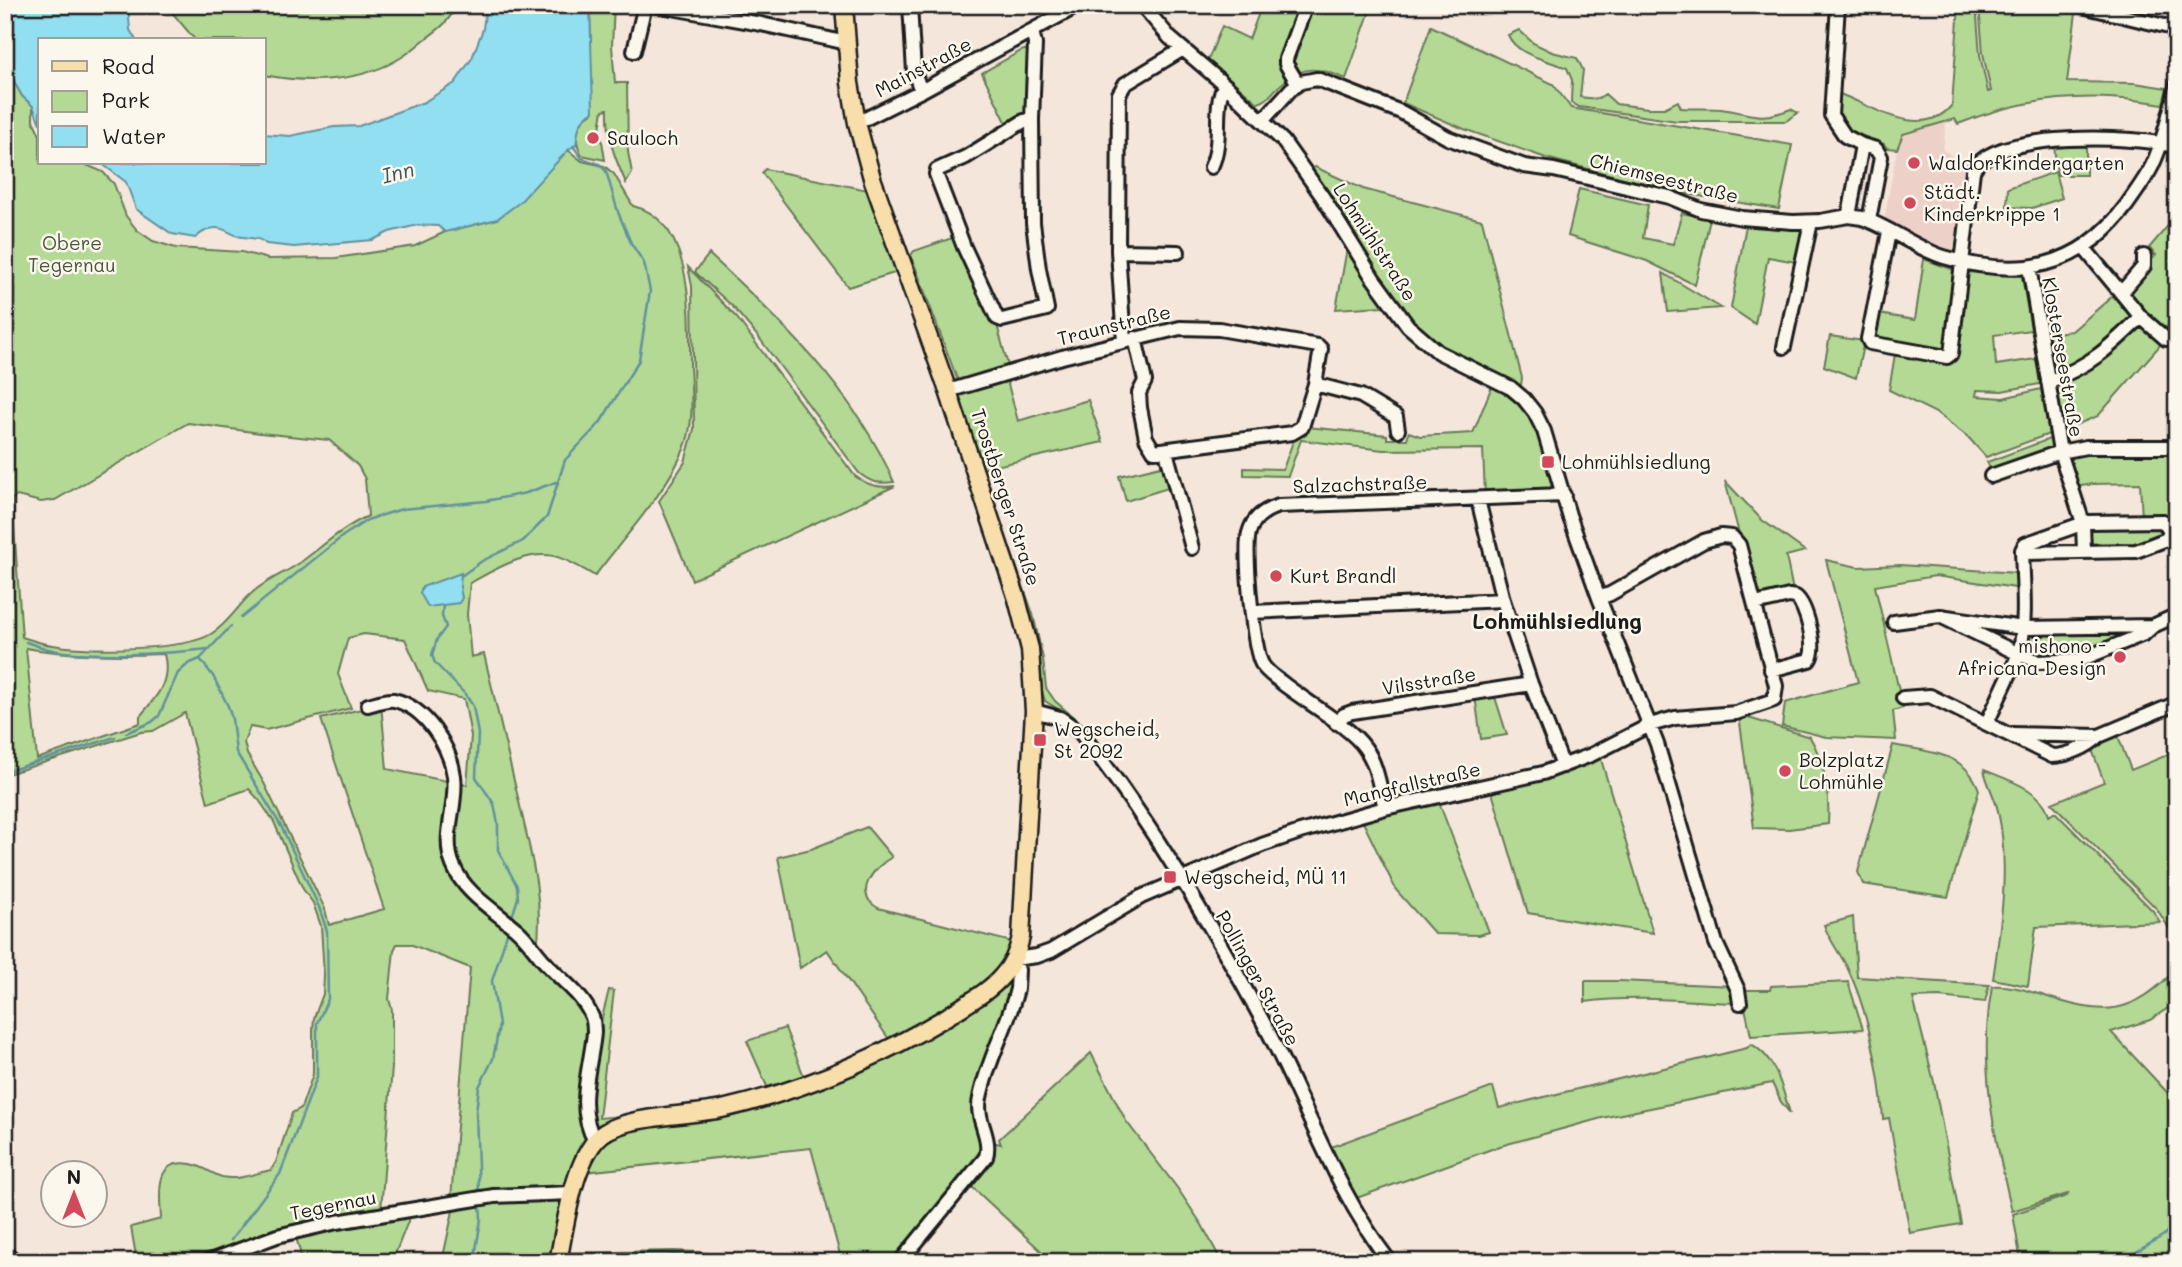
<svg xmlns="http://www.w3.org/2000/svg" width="2182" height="1267" font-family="Mali,sans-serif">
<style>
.built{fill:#edd1c8}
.green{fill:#b3d995;stroke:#687a58;stroke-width:2;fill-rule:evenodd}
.water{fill:#92dff1;stroke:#63919c;stroke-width:2}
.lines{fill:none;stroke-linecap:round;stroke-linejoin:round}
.stream{stroke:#63919c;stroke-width:2.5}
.minor-casing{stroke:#1c1c1c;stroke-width:18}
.major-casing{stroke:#1c1c1c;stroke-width:21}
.minor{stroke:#fbf7ec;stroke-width:12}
.major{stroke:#f8deab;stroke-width:16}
.poi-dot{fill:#d1495b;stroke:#fbf7ec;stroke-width:2.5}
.labels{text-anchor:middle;stroke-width:5;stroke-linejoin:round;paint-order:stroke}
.street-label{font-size:19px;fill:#1c1c1c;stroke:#fbf7ec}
.poi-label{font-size:19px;fill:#1c1c1c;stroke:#fbf7ec;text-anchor:start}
.park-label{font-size:19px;fill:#495540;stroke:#fbf7ec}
.water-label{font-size:21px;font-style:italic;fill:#3f565c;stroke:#fbf7ec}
.neighbourhood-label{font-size:21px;font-weight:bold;fill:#1c1c1c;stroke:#fbf7ec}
</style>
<rect width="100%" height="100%" fill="#f5e6dc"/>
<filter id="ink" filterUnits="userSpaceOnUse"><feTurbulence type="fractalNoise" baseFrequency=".0143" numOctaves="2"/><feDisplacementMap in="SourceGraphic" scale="14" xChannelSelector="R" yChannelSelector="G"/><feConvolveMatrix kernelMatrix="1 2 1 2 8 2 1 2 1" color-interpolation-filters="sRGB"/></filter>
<g filter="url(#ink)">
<path class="built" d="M2106 5H2177V21L2160 17Z
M1946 123 1943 150 1967 164 1956 255 1929 246 1884 220 1897 149 1903 134Z"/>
<path class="green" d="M166 5H456C448 24 440 28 424 40 417 46 410 52 402 57 363 82 309 84 264 75V40H195Z
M590 5H614L612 46 615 83H627L628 152 632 173 626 183C614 156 607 139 608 109L603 110 600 129 605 160 582 155C573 140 576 121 592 113Z
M1262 5H1372L1346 79C1316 65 1300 65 1275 90 1270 96 1266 101 1258 103L1208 60 1222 26 1249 39Z
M1959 5H1976L1980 55 1988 92 1991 91 1983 53 1979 5H2040L2076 13 2067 82 2135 83 2167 88 2163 104C2091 91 2026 97 1958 124L1955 119 1903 134 1897 149 1887 148 1884 144C1858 133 1829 130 1840 94 1873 107 1923 141 1952 105Z
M1431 26 1553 84 1571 108 1792 145 1779 209 1681 193 1546 158 1464 129 1403 103Z
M1519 30 1533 43 1552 52 1577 58 1583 70 1580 97 1597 99 1605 94 1616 104 1648 108H1664L1678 101 1681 108C1694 109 1708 108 1721 109 1753 113 1757 122 1791 109L1798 113 1786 121H1677L1579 107 1571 102 1572 80 1567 68C1548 60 1517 56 1508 35Z
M1028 49 1030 56 1026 110 1024 116 1008 126 982 73 1021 51Z
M5 65 22 96 33 106V120L40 135V163H82L103 172 114 184 126 216 137 230 153 241 176 248 242 252 268 259 336 258 415 246 445 232 497 219 568 150 582 161 604 166 614 174 633 206C694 220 690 316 690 365 691 392 695 424 684 449 666 493 623 538 595 576 582 569 568 559 554 556 526 550 494 570 470 583L467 614 471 657 484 654C496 705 508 755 520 806 531 854 544 899 537 949L582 1003 596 1042 609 990 614 991 599 1118 644 1114 612 1123 563 1185 553 1187 485 1193 451 1199 470 968 410 944H397L394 950 389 999 392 1010V1067L381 1211 221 1251 192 1262H137L131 1227 161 1219C160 1195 153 1157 191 1164 203 1166 212 1174 222 1177 238 1181 256 1173 271 1170L276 1162 292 1113 301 1108 313 1074V1030L314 1018 323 994 324 975 321 926 313 903 303 889 274 822 259 800 249 789 208 803 185 713 153 731 141 732 5 775ZM188 423 260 433 329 440 358 466 365 479 368 516C341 528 322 547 298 564 283 574 267 580 253 592 238 605 229 623 211 634 184 651 86 651 53 645 43 644 32 640 22 637L12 499 17 496 41 502 55 500ZM364 634 405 639 428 691 464 699 471 736 467 785 457 783 451 854 452 782 387 769 381 704 321 719 384 909 329 925 325 909 264 783 247 754 244 742 250 727 266 730 351 708 338 674 348 638ZM26 648C72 656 117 656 164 654 171 681 157 697 140 716V723L37 759Z
M2086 143V175H2057L2054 144Z
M1315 167 1363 189 1482 220 1522 378 1521 385 1517 388 1438 348 1402 314 1311 170Z
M765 169 868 190 901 271 848 287 762 173Z
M2055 172 2062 198 2032 208 2007 207 2008 188Z
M1579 189 1648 205 1643 238 1673 244 1682 213 1710 219 1695 285 1647 261 1568 236Z
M2177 215V302L2164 335 2126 295 2127 289 2156 255 2149 248Z
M1746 225 1802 229 1796 262 1768 257 1755 324 1731 308Z
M955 237 997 325 1009 369 965 381 958 380 956 376 911 255 914 251Z
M1348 243 1386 303 1383 306 1336 309Z
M709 254C781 321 854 390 894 482 879 484 871 483 859 473L760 339 733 307 695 272Z
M1924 259 1957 271 1945 353 1873 340 1878 314 1915 320Z
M688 267 737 318 855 476C868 486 879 488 895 486L692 580 659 501 685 462 694 429 692 286Z
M1965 272 2022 276 2031 330 1994 335 1996 365 2036 359 2040 384 2002 391 1977 390 1976 396 2003 398 2041 389 2049 434 1986 457 1968 437 1938 414 1889 390 1895 354 1953 362Z
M1663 273 1721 308 1668 312Z
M2114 295 2136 318 2089 359 2054 376 2046 334 2072 331Z
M2144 323 2162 343 2098 416 2063 430 2055 385C2091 372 2116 348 2144 323Z
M1830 336 1864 341 1856 378 1824 366Z
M1006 377 1018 421 1088 400 1103 442 982 469 1033 614 1043 659 1046 688 1055 701 1078 721 1086 731 1071 717 1045 701 1041 688 1038 654 957 401V394Z
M1492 386C1526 405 1540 426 1547 464 1548 474 1552 483 1552 491L1485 496 1483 449 1383 450 1301 440 1288 476 1244 475V468L1283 469 1295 436 1307 427 1387 435V439H1407L1409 432 1420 436 1473 433Z
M2052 438 2054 452 1992 472 1987 462Z
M2177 451 2170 483V517L2142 518 2140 483 2093 484 2075 487 2067 458 2073 452Z
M1165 465 1171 487 1126 501 1119 476Z
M1725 481 1762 520 1805 551 1786 556 1793 591 1759 598 1748 567Z
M2158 523 2165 534 2136 547H2089L2088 526Z
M1826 560 1858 567 1900 565 2016 573V588L1935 576 1875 586 1903 708 1893 711 1896 740 1826 737 1782 726 1785 703 1858 682Z
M2026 631H2126L2127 634C2092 651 2063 670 2025 652V645H2033L2032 640H2025Z
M1494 694 1507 735 1481 739 1475 696Z
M1739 715 1810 737C1826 765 1830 793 1828 824L1789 829 1754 828Z
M2118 736 2131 770 2177 751V941L2157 909 2052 803 2104 782 2091 747Z
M1893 745C1928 752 1966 752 1979 790L1948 897 1863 884 1858 872Z
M1600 756 1653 933 1528 913 1491 789Z
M1984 770C2006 779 2044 790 2049 816L2055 812 2153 911 2160 922 2036 927 2028 986 1993 979C2001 925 2010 865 1998 811 1995 797 1987 784 1984 770Z
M1438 800 1489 932 1479 935 1435 934 1396 890 1361 818Z
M867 827 892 857C874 867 852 893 878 908L1016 943 991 980 891 1042 827 950 800 968 778 857 811 849Z
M1853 917 1857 977 1989 985 1985 1002 1939 997 1913 998 1934 1082 1961 1224 1910 1233 1889 1118 1883 1119C1880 1072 1868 1010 1847 967 1840 953 1829 940 1824 925Z
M2177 968V1002L2150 1020 2111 1032 2177 1103V1262H2021L2013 1214 2067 1196 2068 1194 2012 1211C1994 1136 1978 1062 1992 986 2009 984 2028 991 2045 996 2105 1017 2133 1015 2177 968Z
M1016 974 983 1079 985 1152 896 1262H842L811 1148 584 1172 588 1161 610 1134 787 1095Z
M1585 981H1619L1734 986 1736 1003C1686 1001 1635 995 1585 1002Z
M1848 982 1863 1029 1751 1036 1742 993 1744 990H1770L1771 986Z
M785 1028 805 1079 769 1091 747 1041Z
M1751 1044C1776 1057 1782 1088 1790 1113L1781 1102 1772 1083 1602 1118 1500 1146 1354 1199 1328 1148 1493 1087 1499 1108 1747 1048Z
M1091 1053 1126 1121 1178 1189 1202 1225 1222 1262H1053L969 1184 992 1142 1001 1144 999 1139Z
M503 1198 557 1199 562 1211 553 1262H442L454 1206Z
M411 1214 395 1254 389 1262H303L295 1234Z
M673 1251 700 1252 748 1262H562L563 1253Z"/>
<path class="water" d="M5 5H128L130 30 136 40H40V124L33 106 22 96 5 65Z
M486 5H590L593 111C577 123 579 126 576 145L568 150 520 202 497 219 445 232 438 226 418 225 389 232 373 240 294 247 266 244C259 236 248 239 238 236 231 234 225 228 216 228 208 228 201 233 195 238L172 234 136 209 126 182 101 163H264V134L290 136 334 127 359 126 424 102 455 83 472 58 483 29Z
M461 573 460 587 462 598 459 603 428 607 420 593 422 587Z"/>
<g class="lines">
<path class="stream" d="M461 576 482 561 523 541 547 517 565 460 600 423 639 360 650 291 644 263 631 243 618 212 606 171 599 164 582 158 573 146
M443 605 442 616 446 627 437 639 432 655 435 663 465 694 473 706 478 734 476 777 494 804 498 824V850L517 886 518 898 511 920
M241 618 343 536 367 520 402 509 486 501 526 493 556 482
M26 642C38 646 51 651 64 652 106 656 165 654 208 649
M200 659 213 676 228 706 232 719 236 752 281 826 319 907 327 931 328 999 317 1023V1077L280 1174 231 1240
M126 733 152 722 159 716 178 673 188 664 200 659 231 626
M5 772 115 737
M479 1193 476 1112 479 1087 493 1059 496 1043 499 1025 492 981 508 930
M571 1256 664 1253 732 1262
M474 1262 481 1219 480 1203
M2120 1262 2164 1235 2177 1219"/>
<defs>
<path id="minor" d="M655 5 761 24 847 43
M910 5 914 72 921 91
M1142 5 1170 38 1225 85 1283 141 1322 196 1373 278 1408 326 1438 352 1511 388 1524 399 1535 413 1544 431 1569 515 1599 598 1657 744 1716 943 1738 990 1740 1003
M1838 5 1831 115 1845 136 1862 145
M2078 5 2177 29
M634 51 645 5
M1298 84 1286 64V59L1306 5
M1032 119 1033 223 1039 269 1047 309 1002 320 997 318 964 247 936 174 937 170 966 157 1024 121 1032 119 1035 44 1032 31
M1263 120 1291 89 1301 82 1317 79 1401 112 1448 138 1524 166 1554 170 1669 197 1701 210 1742 218 1793 222 1820 221 1849 216 1862 218C1891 228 1915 248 1944 257 2018 279 2078 270 2126 206 2135 193 2145 180 2152 166 2164 140 2170 111 2177 84
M857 123 921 91 1079 5
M1211 167C1224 142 1212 104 1225 85
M1849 216 1862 145 1876 149 1881 157 1869 220
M1889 232 1868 339 1870 343 1947 357 1951 354 1973 171C1991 130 2140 135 2177 147
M1118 251 1178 252
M2029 267 2060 452 2083 523 2084 552
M2121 293 2144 266V256
M2141 317 2166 339
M1124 342 1118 251 1119 94 1125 84 1183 49
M1784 347 1811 222
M2048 382C2091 365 2108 349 2141 317L2084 248
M1315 384 1361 396 1396 417 1398 430
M948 391 1062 357 1180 328 1219 329 1318 346 1321 349 1315 384 1302 427 1292 433 1154 451 1146 438 1140 408 1139 393 1145 381 1135 338
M1166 451 1192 548
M1991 476 2060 452 2086 447H2177
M1478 500 1503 600 1531 684 1563 766
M1755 604 1789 596 1796 597C1806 605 1818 649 1809 660L1771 670
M1252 612 1503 600
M1894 622 1940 616 2023 628 2153 626 2144 634 2080 660 2039 662 2019 654 1940 616
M2153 626 2177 615
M1903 698 1930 696 2052 756C2068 756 2087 747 2099 736L2177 703
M368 705C376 703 386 699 394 700 425 707 450 746 454 776 458 806 441 836 453 865 464 893 494 910 516 929 527 938 534 950 544 961 560 980 582 993 592 1017 596 1029 593 1041 591 1054 586 1083 579 1114 595 1141
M1034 711 1060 718 1080 732C1150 820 1208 920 1261 1018 1305 1099 1333 1188 1390 1262
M1336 723 1344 715 1352 712 1531 684
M1987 723 2019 654C2027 621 2023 584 2022 550L2025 544 2087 522 2163 521 2170 531 2167 539 2136 551 2022 553
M2012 734 2099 736
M1385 808C1380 789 1377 764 1365 748 1351 727 1303 700 1281 682 1275 677 1266 672 1262 664 1253 649 1244 549 1249 533 1253 518 1264 510 1279 506L1564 495
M5 1253 17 1262
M207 1262 277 1236 337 1222 494 1196 572 1193
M900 1262 986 1157C992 1136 975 1120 980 1098 987 1061 1008 1026 1017 989L1018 970 1014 959 1037 956 1051 951 1141 897 1262 845 1300 832 1385 808 1543 773 1591 755 1650 725 1675 718 1736 713 1774 700 1776 686 1739 545 1732 537 1721 536 1704 541 1610 594 1599 598"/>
<path id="major" d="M558 1262C565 1227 573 1162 599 1137 621 1115 690 1116 722 1109 802 1091 878 1058 948 1016 966 1004 989 992 1003 975 1013 964 1018 951 1021 937L1034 711 1030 649 1017 599 948 391 872 178 857 123 850 83 844 5"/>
</defs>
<use href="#minor" class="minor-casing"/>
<use href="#major" class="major-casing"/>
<use href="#minor" class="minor"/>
<use href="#major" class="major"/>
</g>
</g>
<g class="poi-dot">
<circle cx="593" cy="138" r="7"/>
<circle cx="1914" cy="163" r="7"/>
<circle cx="1910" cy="203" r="7"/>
<rect x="1541" y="455" width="14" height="14" rx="3.5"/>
<circle cx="1276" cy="576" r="7"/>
<circle cx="2120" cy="657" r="7"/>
<rect x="1033" y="733" width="14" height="14" rx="3.5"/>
<circle cx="1785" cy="771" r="7"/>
<rect x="1163" y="870" width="14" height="14" rx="3.5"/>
</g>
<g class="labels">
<g class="street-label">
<text transform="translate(923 67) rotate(-28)" y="7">Mainstraße</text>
<text transform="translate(1664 178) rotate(14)" y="7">Chiemseestraße</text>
<text transform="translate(1375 242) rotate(57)" y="7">Lohmühlstraße</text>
<text transform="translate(1114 325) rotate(-14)" y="7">Traunstraße</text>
<text transform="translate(2063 357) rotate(80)" y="7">Klosterseestraße</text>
<text transform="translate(1360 484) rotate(-2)" y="7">Salzachstraße</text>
<text transform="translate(1006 497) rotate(72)" y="7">Trostberger Straße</text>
<text transform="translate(1429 681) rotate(-9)" y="7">Vilsstraße</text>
<text transform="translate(1412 784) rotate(-13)" y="7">Mangfallstraße</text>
<text transform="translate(1258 978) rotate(61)" y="7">Pollinger Straße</text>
<text transform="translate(333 1205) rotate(-11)" y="7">Tegernau</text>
</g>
<g class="poi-label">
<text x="607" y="145">Sauloch</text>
<text x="1928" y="170">Waldorfkindergarten</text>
<text x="1924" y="199">Städt.<tspan x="1924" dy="22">Kinderkrippe 1</tspan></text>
<text x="1562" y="469">Lohmühlsiedlung</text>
<text x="1290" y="583">Kurt Brandl</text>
<text x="2106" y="653" text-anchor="end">mishono -<tspan x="2106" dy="22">Africana Design</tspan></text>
<text x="1054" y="736">Wegscheid,<tspan x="1054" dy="22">St 2092</tspan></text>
<text x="1799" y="767">Bolzplatz<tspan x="1799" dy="22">Lohmühle</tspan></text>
<text x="1184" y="884">Wegscheid, MÜ 11</text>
</g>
<g class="park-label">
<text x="72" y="250">Obere<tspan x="72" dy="22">Tegernau</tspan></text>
</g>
<g class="water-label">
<text transform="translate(398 173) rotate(-14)" y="7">Inn</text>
</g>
<g class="neighbourhood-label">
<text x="1557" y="629">Lohmühlsiedlung</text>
</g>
</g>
<rect width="2182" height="1267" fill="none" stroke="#fbf7ec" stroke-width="28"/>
<rect x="14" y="14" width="2154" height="1239" fill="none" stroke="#1c1c1c" stroke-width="2.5" filter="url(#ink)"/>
<rect x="38" y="38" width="228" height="126" fill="#fbf7ec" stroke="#a29f99" stroke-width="2"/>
<rect x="52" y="61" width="35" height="10" fill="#f8deab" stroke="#a29f99" stroke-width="2"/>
<text x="102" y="74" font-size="21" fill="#1c1c1c">Road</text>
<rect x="52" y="91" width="35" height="21" fill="#b3d995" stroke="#a29f99" stroke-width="2"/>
<text x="102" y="108" font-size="21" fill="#1c1c1c">Park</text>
<rect x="52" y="126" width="35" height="21" fill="#92dff1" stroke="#a29f99" stroke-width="2"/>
<text x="102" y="144" font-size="21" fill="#1c1c1c">Water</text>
<g transform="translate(74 1194)"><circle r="33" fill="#fbf7ec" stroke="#a29f99" stroke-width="2"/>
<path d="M0-5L12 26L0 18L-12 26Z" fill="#d1495b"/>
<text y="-10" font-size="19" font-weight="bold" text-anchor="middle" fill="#1c1c1c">N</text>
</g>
</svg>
